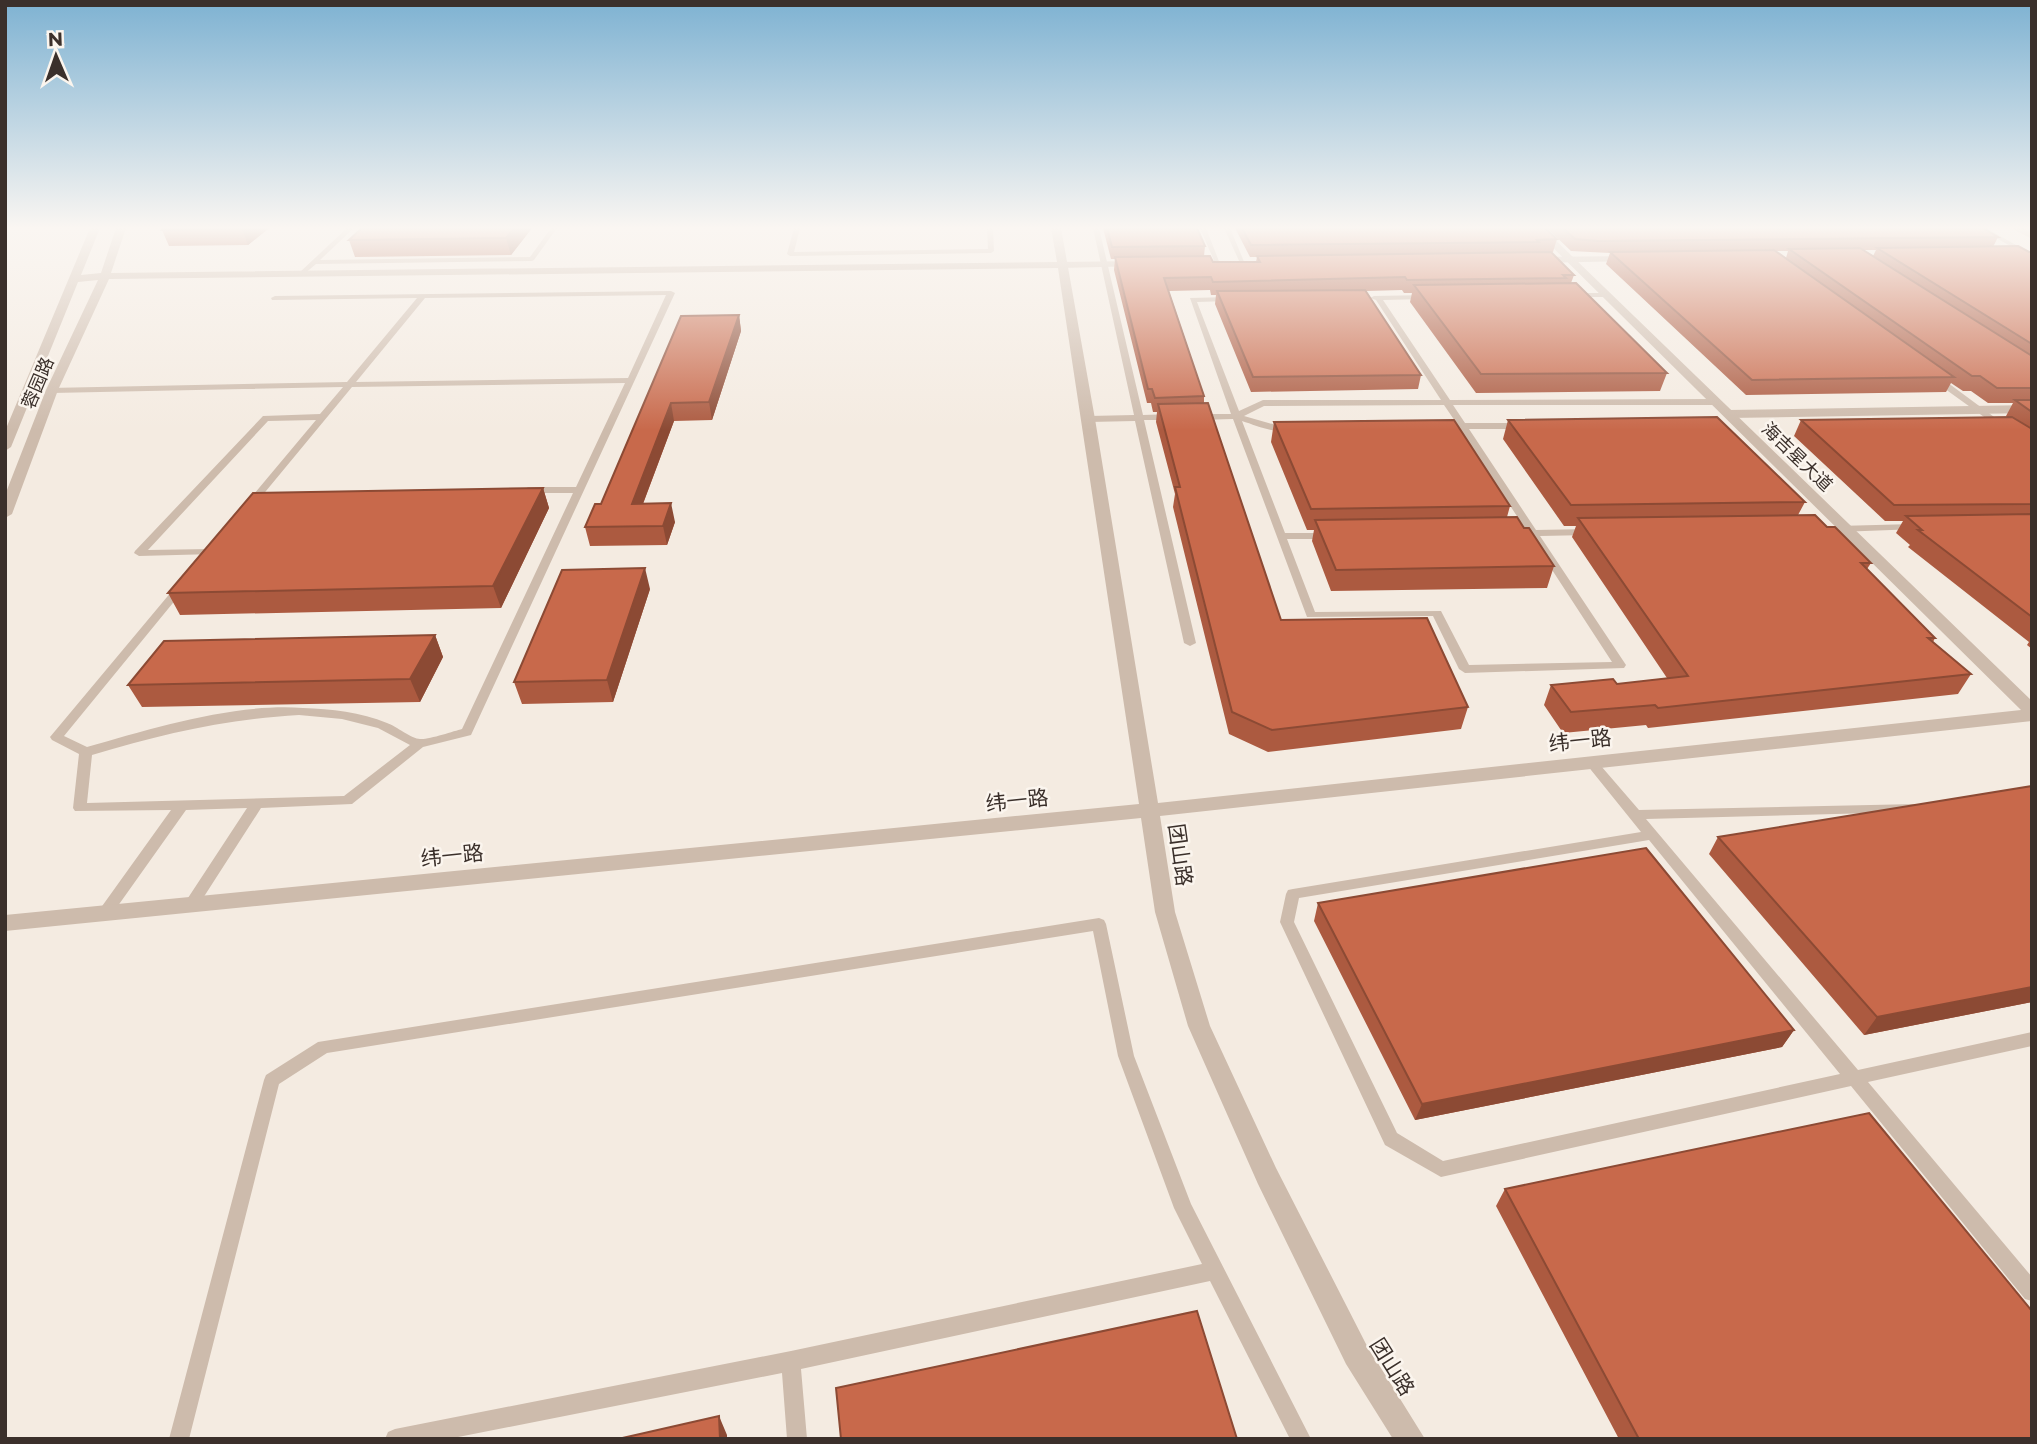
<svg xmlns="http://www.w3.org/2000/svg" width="2037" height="1444" font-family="Montserrat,'Noto Sans SC',sans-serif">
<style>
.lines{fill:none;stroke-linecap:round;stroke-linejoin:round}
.service{fill:#cdbbac;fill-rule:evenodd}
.minor{fill:#cdbbac;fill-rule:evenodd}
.tertiary{fill:#cdbbac;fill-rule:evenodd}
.wall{fill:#ac5a40;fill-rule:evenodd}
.shaded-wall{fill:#8c4a34}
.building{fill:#c8694b;stroke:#8c4a34;stroke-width:2}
.labels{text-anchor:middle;stroke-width:5;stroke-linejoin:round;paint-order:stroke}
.far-street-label{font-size:18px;fill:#3b302b;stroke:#fbf5ee}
.street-label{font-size:21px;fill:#3b302b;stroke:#fbf5ee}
</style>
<rect width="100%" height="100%" fill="#f4ebe1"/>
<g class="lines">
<path class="service" d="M347 228H354L320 260 530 257 551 228H557L534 260 532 261 316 264 303 275H299V273Z
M794 228H800L794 252 988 249 987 228H993L994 251 991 253 790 256 787 254Z
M1093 228H1099L1143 415 1172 414 1176 417 1172 420H1144L1196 643 1190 646 1184 643 1135 421 1089 422 1085 419 1089 416 1134 415Z
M1200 228H1206L1220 264 1215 263Z
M1224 228H1230L1245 264 1240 263Z
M1978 228H1986L2030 253 2025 254Z
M671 291 675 293 471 735 423 747 352 804 261 808 196 909 191 911 186 909 184 905 186 901 247 808 186 810 110 917 105 919 100 917 98 913 100 909 171 810 75 811 73 808 79 754 52 740 50 737 177 585H185L186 587 64 736 87 747C153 728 234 703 303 708 331 709 361 712 387 723 396 726 412 739 420 739 428 740 454 731 462 729L573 493H528L523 490 528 487H576L625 383 352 387 252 508 249 509 244 506 316 420 268 421 148 550 210 549 214 550V554L139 556 134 553 135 551 263 416 320 414 343 387 52 393 49 392V388L347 382 417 298 272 300 271 298 275 296ZM666 295 628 378 356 382 425 298ZM299 715 342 719 378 728 410 745 344 796 87 803 92 755C161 734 227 719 299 715Z
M1570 293H1606L1610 295 1606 297H1573L1569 295Z
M1428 295V299H1425L1383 300 1450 400 1716 399 1720 402 1716 405H1453L1465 423H1521L1525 426 1521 429H1469L1536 530 1589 529 1594 532 1589 535 1540 536 1626 665 1624 668 1465 673 1459 669 1433 616 1307 617 1233 419 1198 420 1194 417 1198 414H1231L1190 298 1229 297 1233 299 1229 301 1197 302 1239 411 1263 400H1441L1376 300 1370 298 1374 296ZM1444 405 1457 424 1454 426 1460 429 1526 530 1522 533 1530 536 1612 662 1469 665 1441 611 1315 612 1287 539H1327L1332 536 1327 533H1285L1242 421C1258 426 1279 436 1294 428L1290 425H1276L1244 416 1264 406Z
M1934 377H1940L2005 425 1998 427 1934 381Z
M1914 524 1918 525V529L1838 532 1833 529 1838 526Z
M1591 758 1595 759 1639 810 1917 804 1919 807 1917 810 1912 812 1646 819 1858 1070 2032 1032V1046L1868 1082 2032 1277V1301L2025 1299 1851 1086 1441 1177 1385 1145 1280 922 1286 894 1288 890 1293 889 1641 832 1587 765 1585 762 1587 759ZM1649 840 1840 1074 1443 1161 1397 1133 1294 922 1299 898Z
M1099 918 1104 920 1106 924 1134 1056 1191 1204 1311 1439H1290L1210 1281 801 1369 807 1439H787L782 1373 448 1439H385L388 1432 395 1429 791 1351 1202 1264 1174 1208 1118 1056 1093 931 327 1053 279 1084 189 1439H169L264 1080 266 1075 318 1042Z"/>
<path class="minor" d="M1631 256 1636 259 1634 261 1533 263 1528 260 1533 257Z
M1138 261 1141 262V266L1061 268 1056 265 1061 262Z
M2032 405V413L1728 418 1722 414 1728 410Z"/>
<path class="tertiary" d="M90 228H100L81 275 101 273 116 228H126L111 273 1057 262 1051 228H1061L1095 419 1158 803 2021 710 1533 228H1543L2032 701V721L1160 816 1175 912 1210 1026 1276 1168 1366 1344 1425 1439H1393L1346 1364 1258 1184 1188 1026 1155 912 1141 818 5 931V915L1139 804 1058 268 109 279 58 390 12 514 5 518V495L46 390 98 280 78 282 11 447 5 451V431Z
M2011 228H2024L2032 232V239Z"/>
</g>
<path class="wall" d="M269 228 248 245 169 246 162 230Z
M532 228 511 255 355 257 349 240Z
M1103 228H1197L1205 246 1204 256 1213 262H1256L1257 257H1250L1235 228H1545L1557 239 1553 252 1536 253 1574 275 1571 283 1667 373 1660 391 1476 393 1410 302 1412 293H1404L1402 290 1366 291 1421 375 1418 389 1251 392 1215 304 1216 295H1211L1210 290 1169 291 1204 396V403L1281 620 1468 707 1461 729 1268 752 1229 734 1173 507 1175 494 1156 422 1157 412H1153L1151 403H1147L1114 270 1115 259H1111Z
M1547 228H1983L1998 237 1993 247 2032 252V649L2027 645 2029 642 1908 547 1910 545 1896 533 1903 521H1885L1794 436 1801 420 2007 417 2006 416 2013 403H1988L1971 391H1963L1951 383 1946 392 1746 395 1606 264 1610 253 1571 251ZM1864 250H1876L1873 256ZM1776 251H1788L1786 258Z
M739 315 741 331 712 420 674 421 643 504 675 522 667 545 590 546 585 527 601 504 681 316Z
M1508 420 1805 502 1798 515 1827 527 1871 563 1867 569 1935 638 1933 642 1971 674 1958 694 1648 728 1646 725 1563 733 1544 705 1551 685 1617 684 1667 678 1572 537 1576 526H1564L1503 439Z
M1274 422 1510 506 1507 517 1524 528 1554 566 1547 588 1331 591 1312 541 1314 530H1307L1271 442Z
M543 488 549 508 501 608 180 615 168 593Z
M650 589 613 702 522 704 514 682Z
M435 635 443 657 420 702 142 707 128 685Z
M1718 837 2032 1002 1864 1035 1709 854Z
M1318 903 1794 1030 1782 1047 1415 1120 1314 921Z
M1505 1189 2032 1439H1619L1496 1206Z"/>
<path class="shaded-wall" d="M243 228H269L248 245 242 229Z
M514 228H532L511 255 506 238Z
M739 315 741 331 712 420 709 402Z
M671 403 674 421 636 522 632 504Z
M543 488 549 508 501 608 493 586Z
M671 503 675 522 667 545 663 526Z
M645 568 650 589 613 702 607 680Z
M435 635 443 657 420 702 410 679Z
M2032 987V1002L1864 1035 1877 1017Z
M1794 1030 1782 1047 1415 1120 1422 1104Z
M719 1416 727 1435V1439H720Z"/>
<path class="building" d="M164 228H243L162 230Z
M362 228H514L506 238 349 240Z
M1107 228H1197L1205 246 1112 247Z
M1242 228H1545L1557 239 1537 240 1539 242 1251 245Z
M1563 228H1983L1998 237 1598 241 1575 239Z
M2018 246 2029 252H2032V344L1877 248Z
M1860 248 2032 356V388H1997L1980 376H1972L1789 249Z
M1774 250 1954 377 1752 380 1610 252Z
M1551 252 1574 275H1563L1566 278 1407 280 1405 277 1213 282 1211 277 1164 278 1204 396 1155 398 1152 389H1148L1115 257 1210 256 1213 262H1260L1257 256Z
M1576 283 1667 373 1481 374 1414 285Z
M1365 290 1421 375 1253 377 1217 291Z
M739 315 709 402 671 403 632 504 671 503 663 526 585 527 595 504H601L681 316Z
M2015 400H2032V412Z
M1208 403 1281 620 1427 618 1468 707 1272 730 1232 712 1175 487H1180L1158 404Z
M1717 417 1805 502 1571 505 1508 420Z
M2012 417 2032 429V504L1894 505 1801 420Z
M1454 420 1510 506 1311 509 1274 422Z
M543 488 493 586 168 593 253 493Z
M2032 514V617L1918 530H1922L1906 516Z
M1815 515 1827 527H1835L1871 563H1861L1935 638H1928L1971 674 1658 708 1655 705 1571 712 1551 685 1613 679 1617 684 1688 676 1578 518Z
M1517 517 1524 528H1529L1554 566 1336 570 1315 520Z
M645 568 607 680 514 682 562 570Z
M435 635 410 679 128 685 164 641Z
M2032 786V987L1877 1017 1718 837Z
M1646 848 1794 1030 1422 1104 1318 903Z
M1869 1113 2032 1311V1439H1639L1505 1189Z
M1197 1311 1237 1439H841L836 1388Z
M719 1416 720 1439H618Z"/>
<linearGradient id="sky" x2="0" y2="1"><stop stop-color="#7eb2d2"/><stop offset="0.53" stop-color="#faf6f2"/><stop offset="1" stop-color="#faf6f2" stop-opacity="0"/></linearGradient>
<rect width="2037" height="430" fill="url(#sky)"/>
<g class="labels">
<g class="far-street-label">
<text transform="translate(38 383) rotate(-67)" y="6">蓉园路</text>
<text transform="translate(1797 457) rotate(44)" y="6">海吉星大道</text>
</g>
<g class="street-label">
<text transform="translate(1580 741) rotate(-6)" y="7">纬一路</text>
<text transform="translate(1017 801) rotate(-6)" y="7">纬一路</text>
<text transform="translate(1180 855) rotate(82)" y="7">团山路</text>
<text transform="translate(452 856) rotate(-6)" y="7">纬一路</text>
<text transform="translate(1392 1367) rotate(58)" y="7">团山路</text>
</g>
</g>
<rect width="2037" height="1444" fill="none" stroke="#3b302b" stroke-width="14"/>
<g transform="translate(56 56) rotate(358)" stroke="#fbf5ee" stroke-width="5" paint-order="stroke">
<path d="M0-5L12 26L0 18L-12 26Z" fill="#3b302b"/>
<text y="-10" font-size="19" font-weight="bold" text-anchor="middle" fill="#3b302b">N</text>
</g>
</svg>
